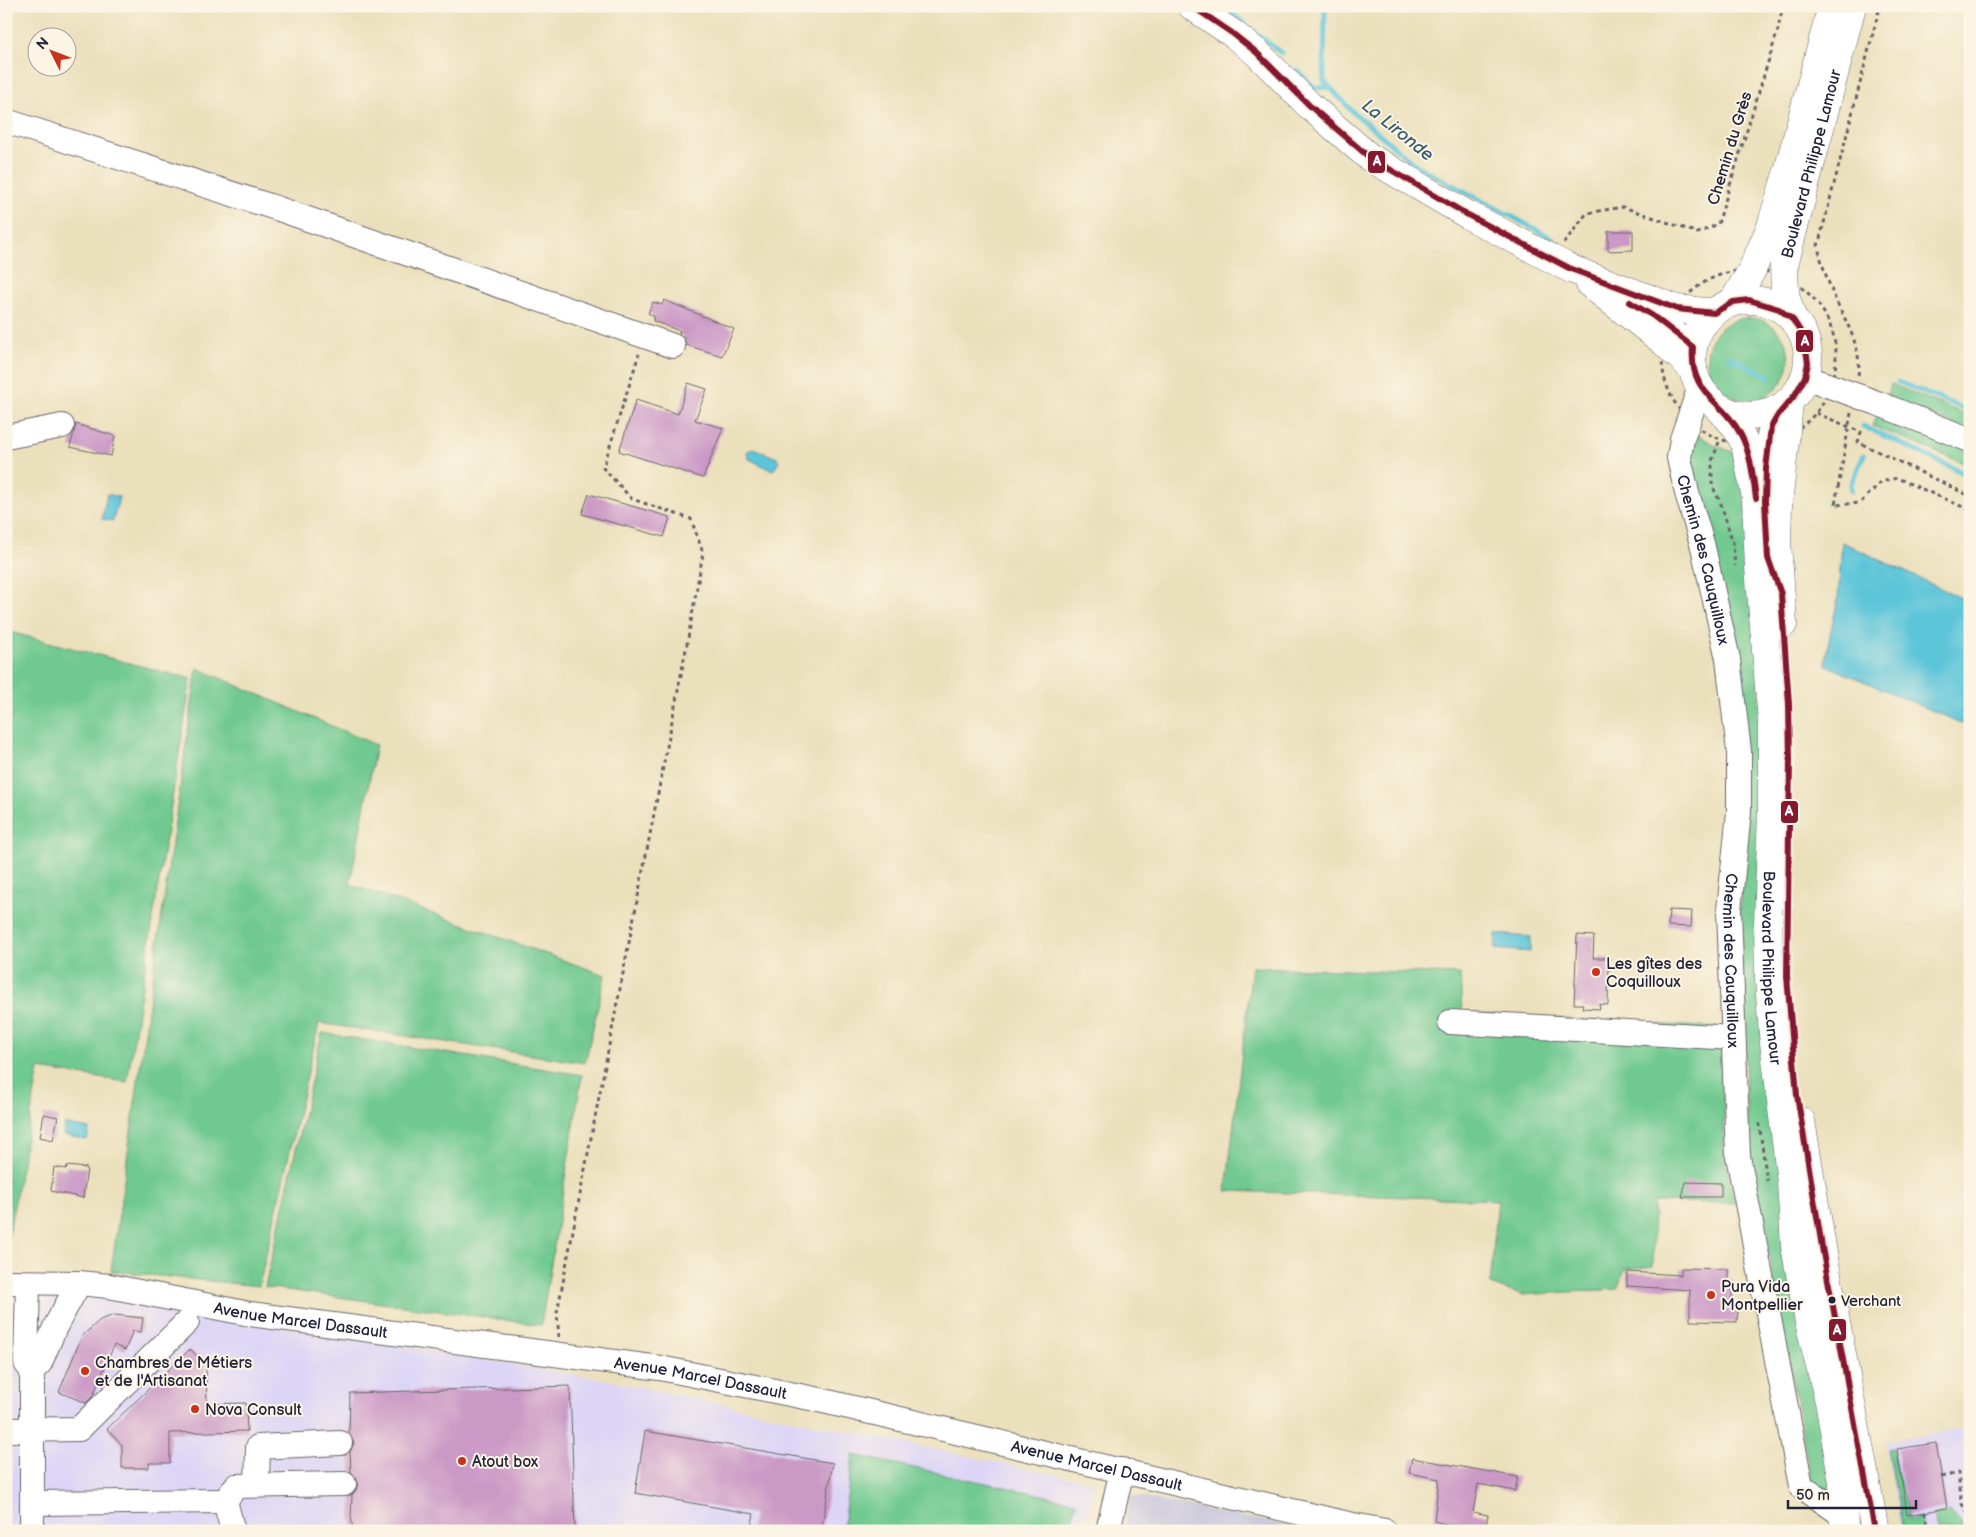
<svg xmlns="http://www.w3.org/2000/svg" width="1976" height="1537" font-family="'Balsamiq Sans',sans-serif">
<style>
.built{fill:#ddd5f6}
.industrial{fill:#c2c1dc}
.green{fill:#6fc990;stroke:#487666}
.water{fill:#5cc5d9;stroke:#3f748a}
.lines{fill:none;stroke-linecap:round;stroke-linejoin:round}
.stream{stroke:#5cc5d9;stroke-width:5}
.building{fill:#cb99c6}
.minor-casing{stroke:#686468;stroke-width:26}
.major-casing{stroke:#686468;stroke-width:29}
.path{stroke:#686468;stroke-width:3;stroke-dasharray:4 4;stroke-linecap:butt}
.minor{stroke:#fff;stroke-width:24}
.major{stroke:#fff;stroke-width:28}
.bus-1-casing{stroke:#fcf5e5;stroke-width:10}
.bus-1{stroke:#841931;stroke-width:6}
.poi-dot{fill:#c8321e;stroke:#fcf5e5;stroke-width:2}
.bus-dot{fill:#22223b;stroke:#fcf5e5;stroke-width:2}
.labels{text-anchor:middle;stroke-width:4;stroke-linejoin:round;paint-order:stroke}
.bus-label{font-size:15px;fill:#22223b;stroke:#fcf5e5;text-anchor:start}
.street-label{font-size:16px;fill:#22223b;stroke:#fcf5e5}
.poi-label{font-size:16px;fill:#22223b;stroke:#fcf5e5;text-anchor:start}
.water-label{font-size:18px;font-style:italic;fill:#365b72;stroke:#fcf5e5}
.line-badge{stroke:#fcf5e5;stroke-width:2}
.badge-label{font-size:14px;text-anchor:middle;font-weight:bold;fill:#fff}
</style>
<rect width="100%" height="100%" fill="#fcf5e5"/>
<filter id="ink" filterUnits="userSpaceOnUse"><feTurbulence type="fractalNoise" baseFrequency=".02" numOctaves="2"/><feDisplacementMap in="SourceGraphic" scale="10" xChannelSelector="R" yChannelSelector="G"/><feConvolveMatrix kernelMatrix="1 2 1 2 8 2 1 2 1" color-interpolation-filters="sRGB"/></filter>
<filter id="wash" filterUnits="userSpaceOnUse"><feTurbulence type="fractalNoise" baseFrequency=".0096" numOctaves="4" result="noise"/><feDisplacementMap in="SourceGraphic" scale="20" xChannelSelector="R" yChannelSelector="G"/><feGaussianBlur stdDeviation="1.12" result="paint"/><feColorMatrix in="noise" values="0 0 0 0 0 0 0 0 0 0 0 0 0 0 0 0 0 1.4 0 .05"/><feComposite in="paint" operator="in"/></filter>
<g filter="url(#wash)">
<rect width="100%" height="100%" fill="#ebe0bc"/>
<path class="built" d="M6 1288 96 1296 607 1380 1095 1483 1084 1531H6Z
M1970 1427V1531H1901L1885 1442Z"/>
<path class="industrial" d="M1131 1495 1314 1531H1123Z"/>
<path class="green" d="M1707 359a41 41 0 1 1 82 0a41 41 0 1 1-82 0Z
M1891 384 1970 416V431L1886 397Z
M1878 413 1970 450V466L1873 426Z
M1695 433 1715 445 1740 455 1757 616 1763 823 1834 1500 1812 1484 1748 1149 1740 911 1743 856 1699 493 1690 456Z
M6 631 191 679 127 1082 39 1069 6 1250Z
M197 668 376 745 350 884 605 975 585 1063 319 1023 259 1286 111 1271Z
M1252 967 1460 974 1462 1013 1721 1028 1725 1159 1735 1203 1654 1202 1653 1266 1625 1269 1617 1289 1521 1295 1490 1284 1498 1200 1226 1191Z
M322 1033 582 1075 541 1325 265 1287Z
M1893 1448 1908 1520 1920 1518 1923 1531H1903L1888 1449Z
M853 1455 1076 1502 1070 1531H842Z
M1950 1511 1967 1531H1938L1935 1516Z"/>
<path class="water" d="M753 448 777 458 779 462 775 468 772 470 749 459 747 452Z
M107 494 119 497 113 521 102 519Z
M1842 542 1970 602V727L1826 665V654L1838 598Z
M1496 934 1531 937 1530 952 1495 949Z
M65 1124 89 1129 87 1140 63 1135Z"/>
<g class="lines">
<path class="stream" d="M1223 6 1281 53
M1325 6 1324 81 1352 111 1417 166 1554 239
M1297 70 1315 88 1330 87
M1729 357 1769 376
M1898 382 1970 411
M1863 426 1970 476
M1851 491V484L1864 455"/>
</g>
<g id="blocks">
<path class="building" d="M1608 231H1633V250L1608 251Z
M664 300 734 329 722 356 686 345 684 337 679 334 680 331 653 321 654 316 648 313 653 302 662 305Z
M688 383 707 389 695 420 723 428 703 478 619 451 636 400 678 414Z
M76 424 115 436 111 456 70 447Z
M589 494 670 517 664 537 582 514Z
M1669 910 1692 911 1691 927 1668 926Z
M1577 935 1594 936 1593 958H1609L1608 1005 1599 1004 1600 1009 1582 1008 1583 1004H1574Z
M44 1114 58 1117 53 1140 40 1137Z
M67 1166 87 1168 83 1198 51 1191 54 1167 66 1169Z
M1686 1182 1721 1183V1197H1682Z
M1681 1268 1728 1269V1280L1732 1281V1302L1738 1310 1737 1322 1690 1321V1290L1627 1286V1272L1681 1275Z
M114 1315 143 1318 141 1332 133 1331 125 1350 114 1345 93 1396 86 1403 59 1392 82 1336 100 1320Z
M190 1349 206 1365 207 1404 246 1403 247 1431 170 1433V1463H149V1468H122V1445L107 1429Z
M570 1386 575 1531H353L351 1516 352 1495 356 1490 358 1483 356 1477 351 1472 350 1452 354 1443 349 1434 350 1393Z
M645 1431 833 1463 821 1531H750L754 1514 635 1493Z
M1936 1443 1947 1508 1907 1515 1897 1449Z
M1412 1458 1518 1477 1515 1491 1478 1484 1473 1512 1488 1515 1485 1531H1474L1434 1521 1439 1479 1409 1473Z"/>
</g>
</g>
<g filter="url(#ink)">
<use href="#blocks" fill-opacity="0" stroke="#686468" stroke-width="1"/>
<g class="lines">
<defs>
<g id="minor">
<path d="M6 121 279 209 673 346"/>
<path d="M1625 299 1653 316 1693 347"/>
<path d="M1805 377 1877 403 1970 440"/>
<path id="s1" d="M1700 387 1682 439 1679 458 1687 493 1703 547 1728 659 1739 751V812L1729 910 1738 1156 1801 1486 1844 1516"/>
<path d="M6 437 62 426"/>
<path d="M1766 509C1765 485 1764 451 1771 428 1774 418 1782 410 1789 403"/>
<path d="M1450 1022 1733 1038"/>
<path id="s2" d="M6 1282 79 1283 109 1286 250 1314 660 1368 815 1399 1348 1524 1385 1531"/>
<path d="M28 1284 26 1363 32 1371"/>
<path d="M32 1371V1531"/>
<path d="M32 1371 40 1363 55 1327 79 1283"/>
<path d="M6 1430 79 1429 187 1322"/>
<path d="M257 1485 258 1447 340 1443"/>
<path d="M33 1503 225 1501"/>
<path d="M233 1531 225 1501 236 1486 344 1484"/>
<path d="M1108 1531 1122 1470"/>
</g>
<g id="major">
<path d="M1192 6 1232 33 1256 52 1310 106 1369 157 1468 215 1571 269 1677 309 1714 313"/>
<path d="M1590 284 1664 342 1693 369"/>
<circle cx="1750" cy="358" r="58"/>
<path d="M1733 302 1752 270 1771 226 1788 171 1832 6"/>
<path id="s3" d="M1793 320 1785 294 1784 265 1852 6"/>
<path id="s4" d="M1720 409 1736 427 1745 444 1756 498 1759 567 1772 722V811L1768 924 1769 980 1773 1034 1791 1182 1795 1246 1809 1322 1829 1401 1843 1482 1844 1531"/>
<path d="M1783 624 1777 543 1778 505 1789 403"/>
<path d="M1801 1121 1823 1253 1875 1531"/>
</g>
</defs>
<use href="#minor" class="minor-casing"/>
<use href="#major" class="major-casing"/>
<path class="path" d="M1564 243 1587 213 1623 207 1698 233 1718 224 1777 33 1783 6
M1662 357a87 87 0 1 1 174 0a87 87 0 1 1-174 0Z
M1858 375C1863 347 1844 319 1833 294 1827 278 1821 263 1818 246L1880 6
M1816 413 1861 432 1858 442 1970 496
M1851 413 1835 505 1860 503 1881 482 1897 478 1970 510
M1719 442 1712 461V485L1721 504 1733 543 1735 566
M1759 1123 1767 1181
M559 1337 557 1313 687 644 703 553 691 519 632 499 603 468 639 354
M1941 1477 1958 1473 1962 1504 1970 1516
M1925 1511 1929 1531"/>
<use href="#minor" class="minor"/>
<use href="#major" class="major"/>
<defs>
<path id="bus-1" d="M1192 6 1232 33 1256 52 1310 106 1369 157 1468 215 1571 269 1677 309 1714 313 1733 302 1749 300 1779 309 1793 320 1804 337 1808 363 1805 377 1795 395 1778 415 1771 427 1766 469 1765 501 1768 558 1781 594 1789 704 1790 760 1787 976 1797 1095 1823 1253 1875 1531
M1630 302 1653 316 1693 347C1689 396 1722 398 1741 435 1751 454 1753 477 1756 498"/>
</defs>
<use href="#bus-1" class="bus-1-casing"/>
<use href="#bus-1" class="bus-1"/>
</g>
</g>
<g class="poi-dot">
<circle cx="1596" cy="972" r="5"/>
<circle cx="1711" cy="1295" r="5"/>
<circle cx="85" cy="1371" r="5"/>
<circle cx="195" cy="1409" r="5"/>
<circle cx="462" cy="1461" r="5"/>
</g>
<circle class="bus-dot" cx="1832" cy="1300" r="4.5"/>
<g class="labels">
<g class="bus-label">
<text x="1841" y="1306">Verchant</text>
</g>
<g class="street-label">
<text transform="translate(1729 148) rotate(-73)" y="6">Chemin du Grès</text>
<text dy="6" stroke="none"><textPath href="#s3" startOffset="161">Boulevard Philippe Lamour</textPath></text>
<text dy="6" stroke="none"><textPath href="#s1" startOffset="179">Chemin des Cauquilloux</textPath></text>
<text dy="6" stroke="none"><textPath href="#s1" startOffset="584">Chemin des Cauquilloux</textPath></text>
<text dy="6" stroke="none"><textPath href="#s4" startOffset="569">Boulevard Philippe Lamour</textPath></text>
<text dy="6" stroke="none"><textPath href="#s2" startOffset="298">Avenue Marcel Dassault</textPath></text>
<text dy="6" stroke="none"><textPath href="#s2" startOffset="702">Avenue Marcel Dassault</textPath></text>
<text dy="6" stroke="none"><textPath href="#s2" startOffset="1108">Avenue Marcel Dassault</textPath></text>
</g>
<g class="poi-label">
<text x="1606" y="969">Les gîtes des<tspan x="1606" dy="18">Coquilloux</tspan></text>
<text x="1721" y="1292">Pura Vida<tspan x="1721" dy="18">Montpellier</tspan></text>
<text x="95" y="1368">Chambres de Métiers<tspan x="95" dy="18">et de l'Artisanat</tspan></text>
<text x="205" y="1415">Nova Consult</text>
<text x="472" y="1467">Atout box</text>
</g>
<g class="water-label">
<text transform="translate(1398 130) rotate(39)" y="6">La Lironde</text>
</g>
</g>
<g class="line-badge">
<rect x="1367" y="150" width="19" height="24" rx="5" fill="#841931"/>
<rect x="1795" y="329" width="19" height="24" rx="5" fill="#841931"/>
<rect x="1780" y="800" width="19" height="24" rx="5" fill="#841931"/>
<rect x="1828" y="1318" width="19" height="24" rx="5" fill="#841931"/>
</g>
<g class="badge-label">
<text x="1377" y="166">A</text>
<text x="1805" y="346">A</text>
<text x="1789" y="816">A</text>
<text x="1837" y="1335">A</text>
</g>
<rect width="1976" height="1537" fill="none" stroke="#fcf5e5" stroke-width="25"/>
<g transform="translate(52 52) rotate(312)"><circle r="24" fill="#fcf5e5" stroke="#a5a1a1"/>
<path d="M0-4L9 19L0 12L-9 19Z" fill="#c8321e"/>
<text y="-8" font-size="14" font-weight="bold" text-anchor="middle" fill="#22223b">N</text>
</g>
<path d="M1788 1500v8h128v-8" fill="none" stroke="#22223b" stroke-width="2.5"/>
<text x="1796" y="1500" font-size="15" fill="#22223b" stroke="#fcf5e5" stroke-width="4" paint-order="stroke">50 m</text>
</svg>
